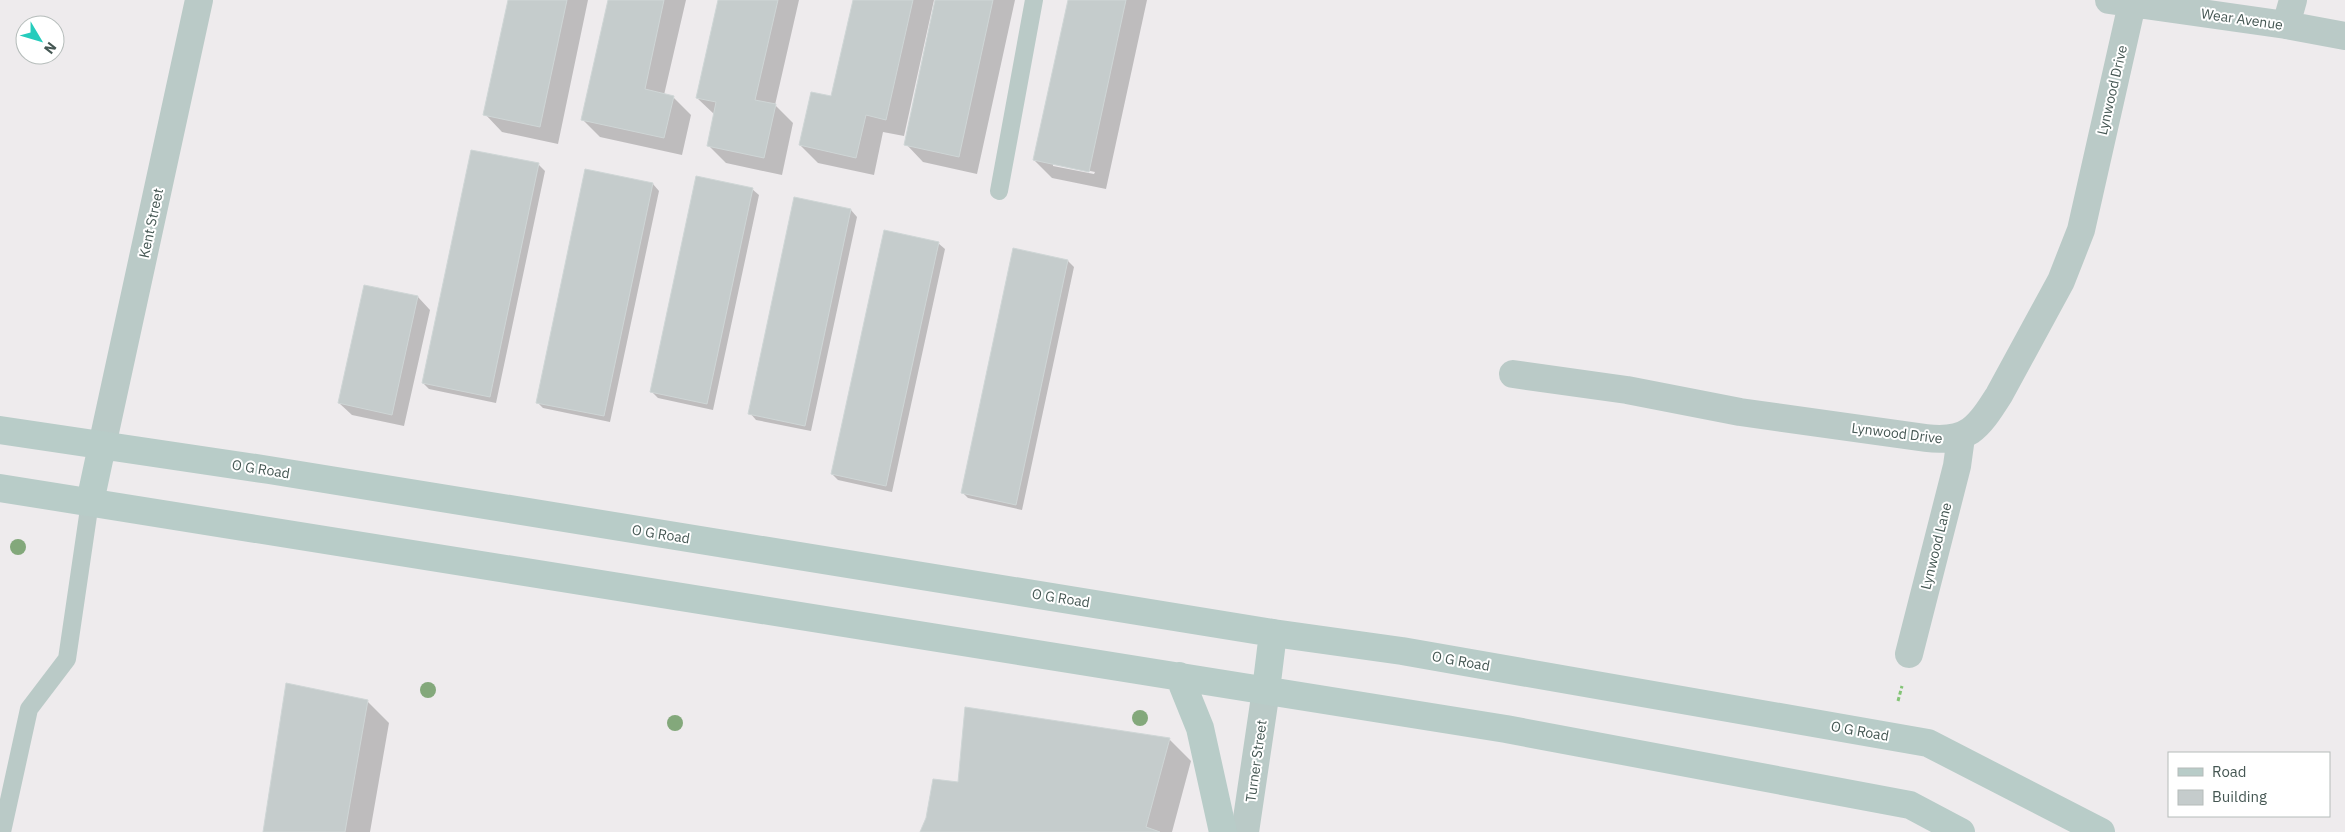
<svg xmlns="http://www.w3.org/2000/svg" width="2345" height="832" font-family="'IBM Plex Sans',sans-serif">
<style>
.shadow{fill:#0003;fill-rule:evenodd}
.building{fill:#c5cccc;stroke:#cfd6d6}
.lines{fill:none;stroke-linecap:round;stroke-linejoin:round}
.path{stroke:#83c476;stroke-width:3;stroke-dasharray:4 2.5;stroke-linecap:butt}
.service{stroke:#bacac7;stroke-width:18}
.minor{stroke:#bacac7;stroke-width:28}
.secondary{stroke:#b8ccc8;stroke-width:28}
.tree{fill:#83a87b}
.labels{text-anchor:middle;stroke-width:4;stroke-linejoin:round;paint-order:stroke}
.street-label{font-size:14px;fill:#455753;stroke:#fff}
</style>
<rect width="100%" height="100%" fill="#eeebed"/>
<path class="shadow" d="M509 0H588L558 144 502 132 485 114Z
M609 0H686L664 95 673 97 691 115 682 155 600 137 582 119Z
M719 0H799L775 105 793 123 782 175 726 163 708 145 715 115 697 98Z
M854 0H934L904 136 883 132 874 175 818 163 800 145 832 98Z
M936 0H1015L977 174 923 162 906 144Z
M1069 0H1147L1106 189 1052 178 1034 160ZM1053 163 1095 172 1094 174 1053 166Z
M472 151 539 165 545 171 496 403 429 389 423 383Z
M653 184 659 191 610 422 543 408 537 402Z
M752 189 759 195 713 410 658 398 652 392Z
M851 210 857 217 811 431 756 420 750 413Z
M938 243 945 249 892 492 838 480 832 474Z
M1014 250 1068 261 1074 267 1022 510 968 498 962 492Z
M418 297 430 310 404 426 352 415 339 403Z
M367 701 389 723 370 832H264Z
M1169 739 1191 761 1172 832H922L959 784Z"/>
<path class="building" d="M508 0H567L540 127 483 115Z
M608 0H664L645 89 674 96 664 138 581 120Z
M718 0H778L755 100 776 104 764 158 707 146 716 102 696 98Z
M853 0H913L886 120 866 115 856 158 799 145 811 92 831 96Z
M935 0H993L959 157 904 145Z
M1068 0H1126L1089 172 1033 160Z
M471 150 539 163 490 397 422 383Z
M585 169 653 183 604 416 536 403Z
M696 176 753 188 707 404 650 392Z
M794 197 851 209 805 426 748 414Z
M884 230 939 242 886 486 831 474Z
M1013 248 1068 260 1016 505 961 493Z
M364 285 418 296 392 415 338 403Z
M286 683 368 700 345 832H263Z
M965 707 1170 738 1146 827 1160 832H920L926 818 933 779 958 782Z"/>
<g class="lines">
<path class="path" d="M1898 701 1902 686"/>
<path class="service" d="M999 191 1034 0
M2 832 29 709 67 659 90 502"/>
<path class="minor" d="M2109 0 2286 25 2345 36
M2286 25 2293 0
M1513 374 1627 390 1740 412 1926 438C1968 443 1978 428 1999 395L2061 281 2081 230 2132 4
M102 446 199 0
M1909 654 1957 466 1961 437
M1245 832 1266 690"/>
<path class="secondary" d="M0 430 269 470 1273 633 1402 651 1928 743 2101 832
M0 488 1506 729 1910 805 1961 832
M90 502 102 446
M1179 676 1200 728 1223 832
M1266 690 1273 633"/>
</g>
<g class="tree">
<circle cx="18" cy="547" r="8"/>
<circle cx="428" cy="690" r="8"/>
<circle cx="1140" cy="718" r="8"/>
<circle cx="675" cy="723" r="8"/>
</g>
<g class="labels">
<g class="street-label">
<text transform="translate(2242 19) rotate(8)" y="5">Wear Avenue</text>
<text transform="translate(2112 90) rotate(-77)" y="5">Lynwood Drive</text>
<text transform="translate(151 223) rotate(-78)" y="5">Kent Street</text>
<text transform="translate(1897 433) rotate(7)" y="5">Lynwood Drive</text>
<text transform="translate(261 469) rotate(9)" y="5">O G Road</text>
<text transform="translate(661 534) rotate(9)" y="5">O G Road</text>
<text transform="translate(1936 546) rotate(-76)" y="5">Lynwood Lane</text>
<text transform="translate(1061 598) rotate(9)" y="5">O G Road</text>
<text transform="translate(1461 661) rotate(10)" y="5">O G Road</text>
<text transform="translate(1860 731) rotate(10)" y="5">O G Road</text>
<text transform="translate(1256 761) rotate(-82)" y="5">Turner Street</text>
</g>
</g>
<rect x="2168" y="752" width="162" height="65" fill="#ffffff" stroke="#b5bcba"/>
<rect x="2178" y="768" width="25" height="8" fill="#b8ccc8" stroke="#b5bcba"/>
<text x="2212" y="777" font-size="15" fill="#455753">Road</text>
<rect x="2178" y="790" width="25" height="15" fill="#c5cccc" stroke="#b5bcba"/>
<text x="2212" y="802" font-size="15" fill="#455753">Building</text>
<g transform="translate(40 40) rotate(128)"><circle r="24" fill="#ffffff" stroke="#b5bcba"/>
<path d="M0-4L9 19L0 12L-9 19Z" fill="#26ccbc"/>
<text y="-8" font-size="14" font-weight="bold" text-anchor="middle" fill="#455753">N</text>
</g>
</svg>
